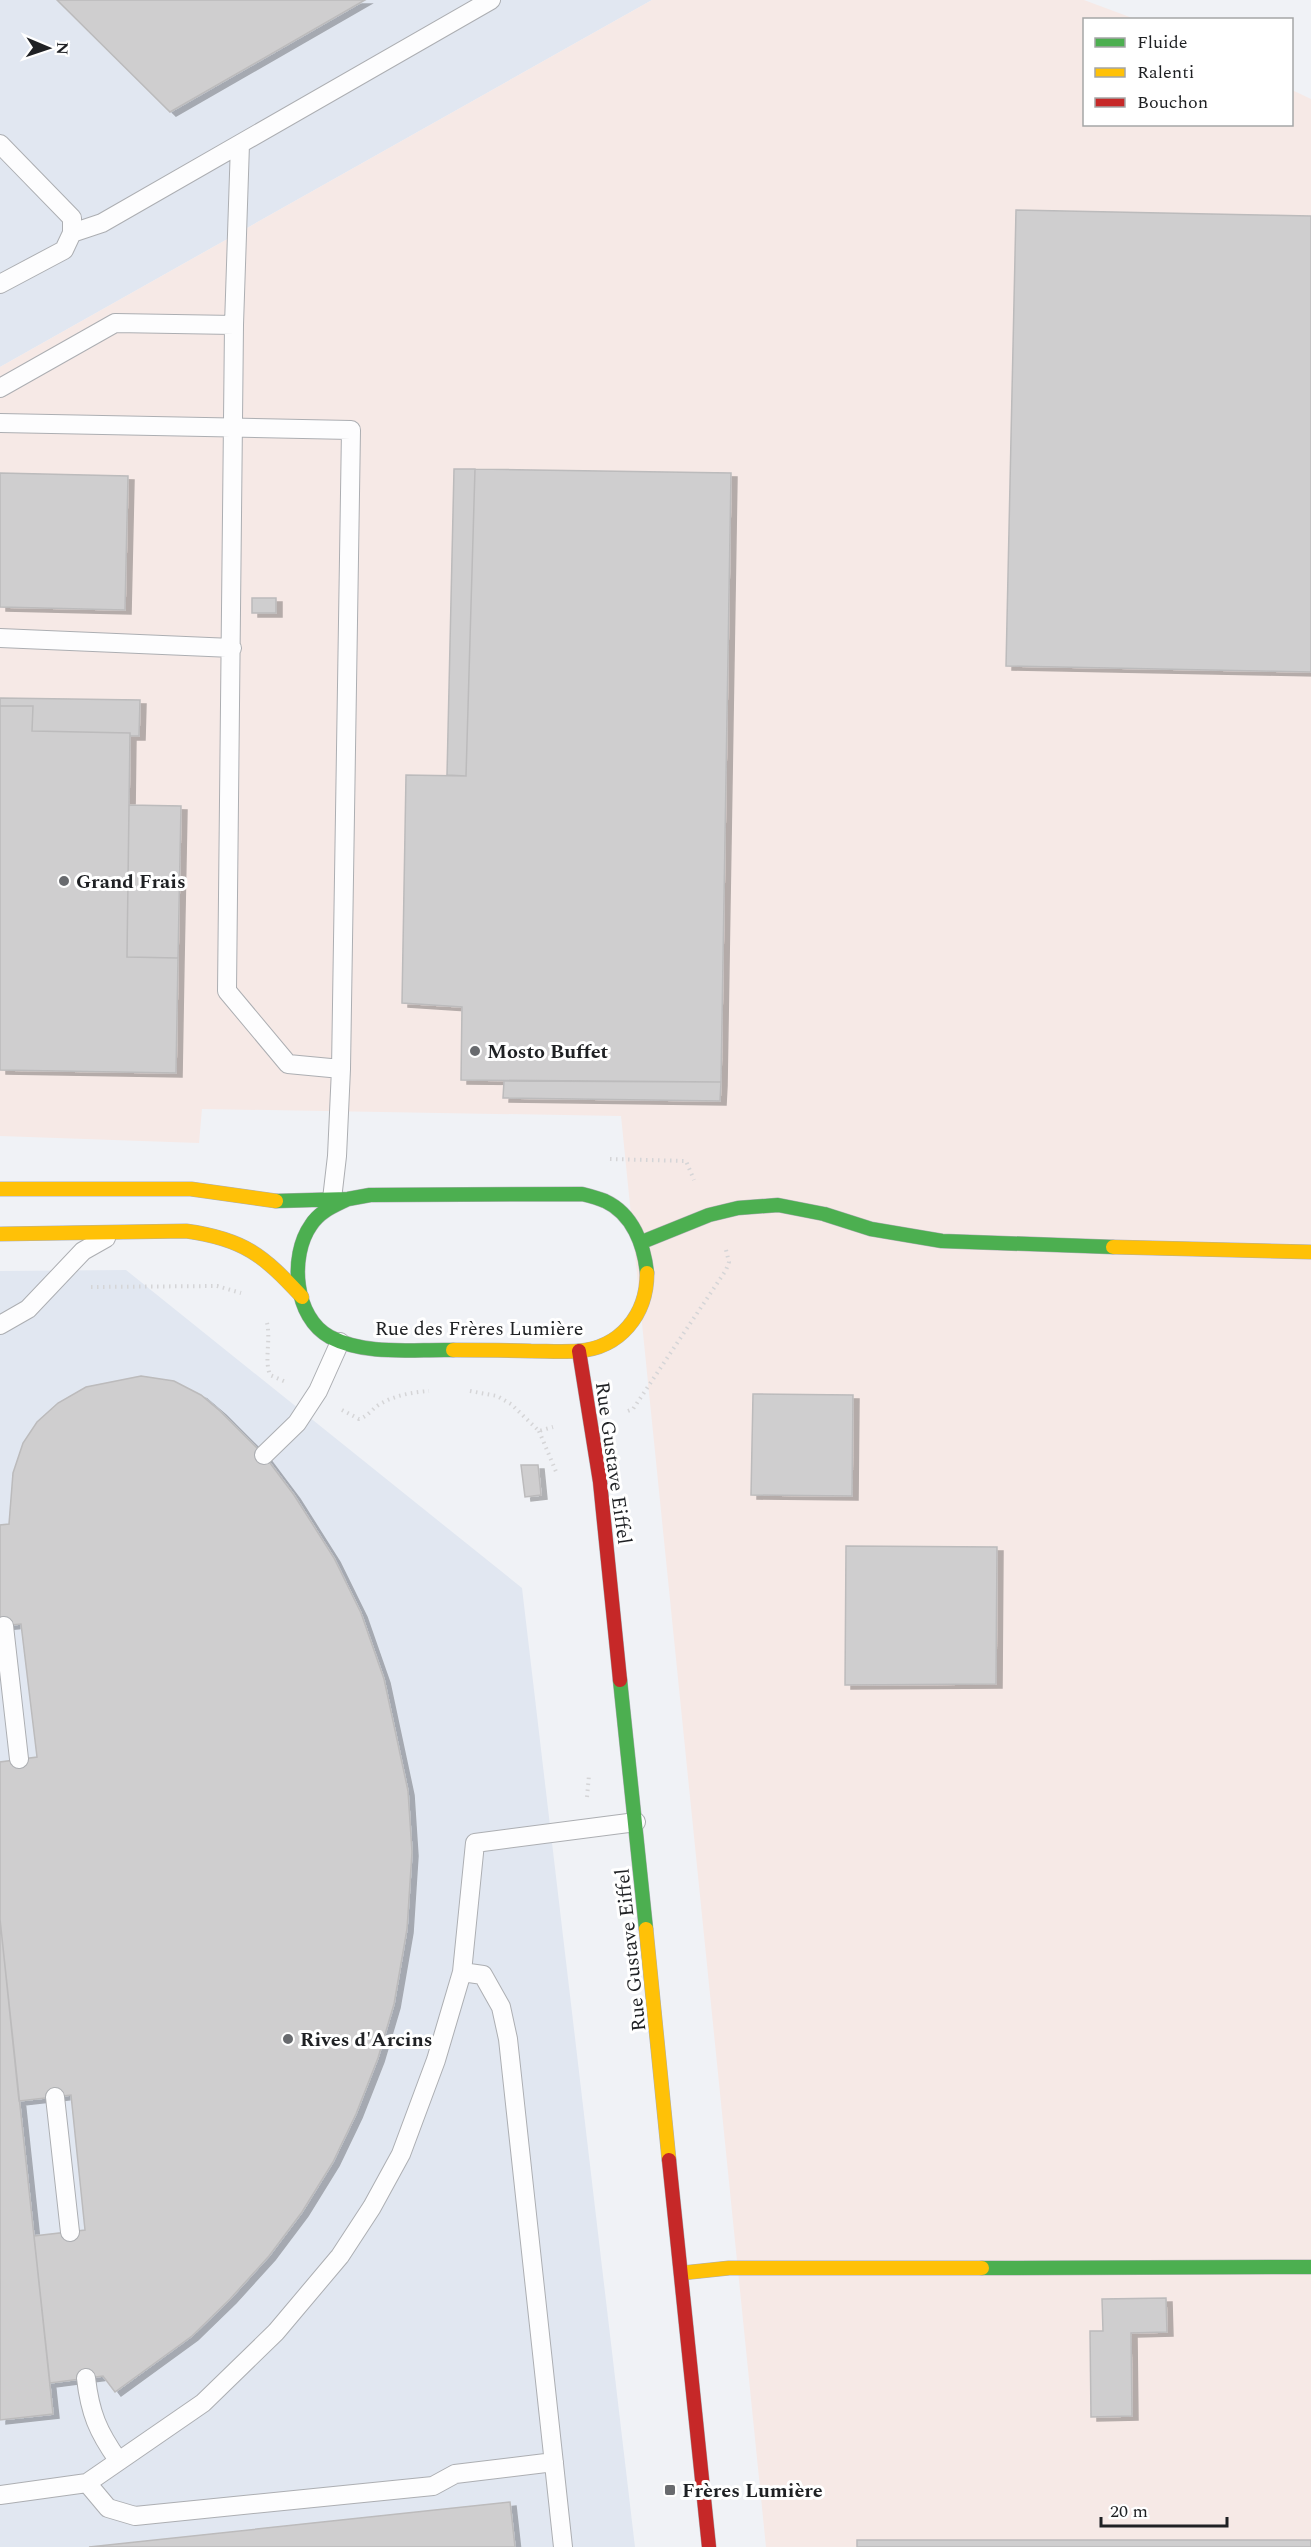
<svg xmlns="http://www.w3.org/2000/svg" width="1311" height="2547" font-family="Spectral,serif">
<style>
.built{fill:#e1e7f1}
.industrial{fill:#f6e9e6}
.building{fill:#cfcecf;stroke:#bcbbbc;stroke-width:1.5;filter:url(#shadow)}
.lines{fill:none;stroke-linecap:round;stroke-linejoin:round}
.lane-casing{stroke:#acaeb2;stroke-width:20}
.fast-casing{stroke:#acaeb2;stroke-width:15}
.slow-casing{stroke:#acaeb2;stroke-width:15}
.jam-casing{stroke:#acaeb2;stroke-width:15}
.path{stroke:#d5d5d7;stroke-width:4;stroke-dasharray:1.5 4.5;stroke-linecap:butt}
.lane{stroke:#fdfdfe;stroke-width:18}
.fast{stroke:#4caf50;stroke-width:14}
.slow{stroke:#ffc107;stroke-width:14}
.jam{stroke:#c62828;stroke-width:14}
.poi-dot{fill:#686a6e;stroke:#fff;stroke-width:2}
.labels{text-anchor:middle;stroke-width:6;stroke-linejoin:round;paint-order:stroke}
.poi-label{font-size:20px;font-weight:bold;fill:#1f2124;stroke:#fff;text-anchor:start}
.street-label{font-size:20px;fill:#1f2124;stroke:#fff}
</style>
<defs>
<filter id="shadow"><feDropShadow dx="6" dy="4" stdDeviation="0" flood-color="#0004"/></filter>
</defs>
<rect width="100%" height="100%" fill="#f0f2f6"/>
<path class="built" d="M0 0H652L0 367Z
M126 1270 522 1588 635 2547H0V1271Z"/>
<path class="industrial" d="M652 0H1084L1135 19 1084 20V124H1292V90L1311 99V2547H766L621 1116 202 1109 199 1143 0 1136V367Z"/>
<path class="building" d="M57 0H365L170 112Z
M1016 210 1311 216V672L1006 666Z
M454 469H475L466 776 447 775Z
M475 469 731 473 721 1082 461 1080 462 1007 402 1003 406 775 466 776Z
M0 473 128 476 125 610 0 607Z
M252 598H276V613H252Z
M0 698 140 700 139 736H130V733L32 731 33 706H0Z
M0 706H33L32 731 130 733 127 957 178 958 176 1073 0 1070Z
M129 805 181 806 178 958 127 957Z
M504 1081 721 1082 720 1101 503 1098Z
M141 1376 174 1381 201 1395 220 1411 264 1455 294 1495 334 1558 361 1613 384 1679 408 1791 412 1852 407 1929 394 2004 378 2058 356 2114 333 2162 302 2212 269 2256 230 2299 192 2336 115 2392 103 2376 50 2383 34 2236 85 2230 71 2095 19 2101 0 1919V1762L37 1757 21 1624 0 1626V1525L9 1524 13 1473 23 1443 37 1422 58 1403 86 1387Z
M753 1394 853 1395 852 1496 751 1495Z
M521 1465H538L541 1495 525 1497Z
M846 1546 997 1547 996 1684 845 1685Z
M0 1919 53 2414 0 2420Z
M1166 2298 1167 2332 1131 2333 1132 2416 1091 2417 1090 2331H1103L1102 2299Z
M510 2502 515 2547H89Z
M857 2540H1311V2547H857Z"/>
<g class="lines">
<defs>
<path id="lane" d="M0 144 72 218V233L64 250 0 284
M72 233 102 223 491 0
M234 325 227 991 288 1064 341 1069 337 1156 332 1199
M0 388 115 323 234 325 240 144
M0 423 351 430 341 1069
M0 638 232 648
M0 1325 28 1309 83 1251 106 1238
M264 1455 297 1423 318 1391 340 1342
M4 1626 19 1759
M462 1972 483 1975 501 2007 508 2039 563 2547
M55 2097 70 2232
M86 2378C90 2413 98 2432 118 2460
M87 2483 108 2508 135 2516 433 2486 455 2474 554 2462
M0 2495 87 2483 203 2403 276 2332 340 2256 372 2207 401 2154 436 2060 462 1972 475 1843 636 1822"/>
<path id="fast" d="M348 1199C334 1206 320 1211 311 1225 289 1256 294 1318 330 1337 367 1356 412 1349 453 1350
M276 1201 348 1199 370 1195 582 1194C590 1196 598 1198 605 1201 633 1214 644 1245 647 1273
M642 1242 709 1215 738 1208 778 1205 824 1214 871 1229 942 1241 1113 1247
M620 1680 646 1929
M982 2268 1311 2267"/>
<path id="slow" d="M0 1189H191L276 1201
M0 1234 186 1231C244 1239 263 1255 302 1297
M1113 1247 1311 1252
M453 1350C479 1350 505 1350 531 1351 546 1351 562 1352 578 1351 620 1348 647 1315 647 1273
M646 1929 669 2160
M682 2273 729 2268H982"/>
<path id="jam" d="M579 1351 600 1482 620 1680
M669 2160 709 2547"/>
</defs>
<use href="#lane" class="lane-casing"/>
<use href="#fast" class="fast-casing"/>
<use href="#slow" class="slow-casing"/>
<use href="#jam" class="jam-casing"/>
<path class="path" d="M610 1159 686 1161 694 1180
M91 1287 217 1286 241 1293
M267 1323C271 1340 264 1359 270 1375L286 1382
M470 1391 497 1396 511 1404 539 1431 553 1427
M342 1410 359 1419C369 1416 373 1407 382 1403 396 1395 414 1392 429 1391
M628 1411 633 1409 726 1270 729 1262 726 1250
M539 1431 557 1474
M587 1797 589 1775"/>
<use href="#lane" class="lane"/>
<use href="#fast" class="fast"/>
<use href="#slow" class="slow"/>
<use href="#jam" class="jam"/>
</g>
<g class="poi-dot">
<circle cx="64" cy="881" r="6"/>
<circle cx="475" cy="1051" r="6"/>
<circle cx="288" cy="2039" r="6"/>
<rect x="664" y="2484" width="12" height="12" rx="3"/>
</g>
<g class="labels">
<g class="poi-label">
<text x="76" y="888">Grand Frais</text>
<text x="487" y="1058">Mosto Buffet</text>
<text x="300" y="2046">Rives d'Arcins</text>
<text x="682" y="2497">Frères Lumière</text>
</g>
<g class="street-label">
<text x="479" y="1335">Rue des Frères Lumière</text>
<text transform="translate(614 1463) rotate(82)" y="7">Rue Gustave Eiffel</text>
<text transform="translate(630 1950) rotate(-96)" y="7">Rue Gustave Eiffel</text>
</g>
</g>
<rect x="1083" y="18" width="210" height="108" fill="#ffffff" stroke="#a5a6a7" stroke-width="1.5"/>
<rect x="1095" y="38" width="30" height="9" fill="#4caf50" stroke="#a5a6a7" stroke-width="1.5"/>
<text x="1137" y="48" font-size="18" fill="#1f2124">Fluide</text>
<rect x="1095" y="68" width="30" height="9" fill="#ffc107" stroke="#a5a6a7" stroke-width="1.5"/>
<text x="1137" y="78" font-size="18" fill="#1f2124">Ralenti</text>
<rect x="1095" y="98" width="30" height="9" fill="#c62828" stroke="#a5a6a7" stroke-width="1.5"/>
<text x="1137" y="108" font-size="18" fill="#1f2124">Bouchon</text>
<g transform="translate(48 48) rotate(92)" stroke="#ffffff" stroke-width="4.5" paint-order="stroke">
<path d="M0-4.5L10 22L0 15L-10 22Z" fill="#1f2124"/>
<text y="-9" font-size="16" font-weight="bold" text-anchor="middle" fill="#1f2124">N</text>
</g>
<path d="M1101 2517v9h126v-9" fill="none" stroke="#1f2124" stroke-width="3"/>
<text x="1110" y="2517" font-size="18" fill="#1f2124" stroke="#ffffff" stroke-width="4.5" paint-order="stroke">20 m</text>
</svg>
